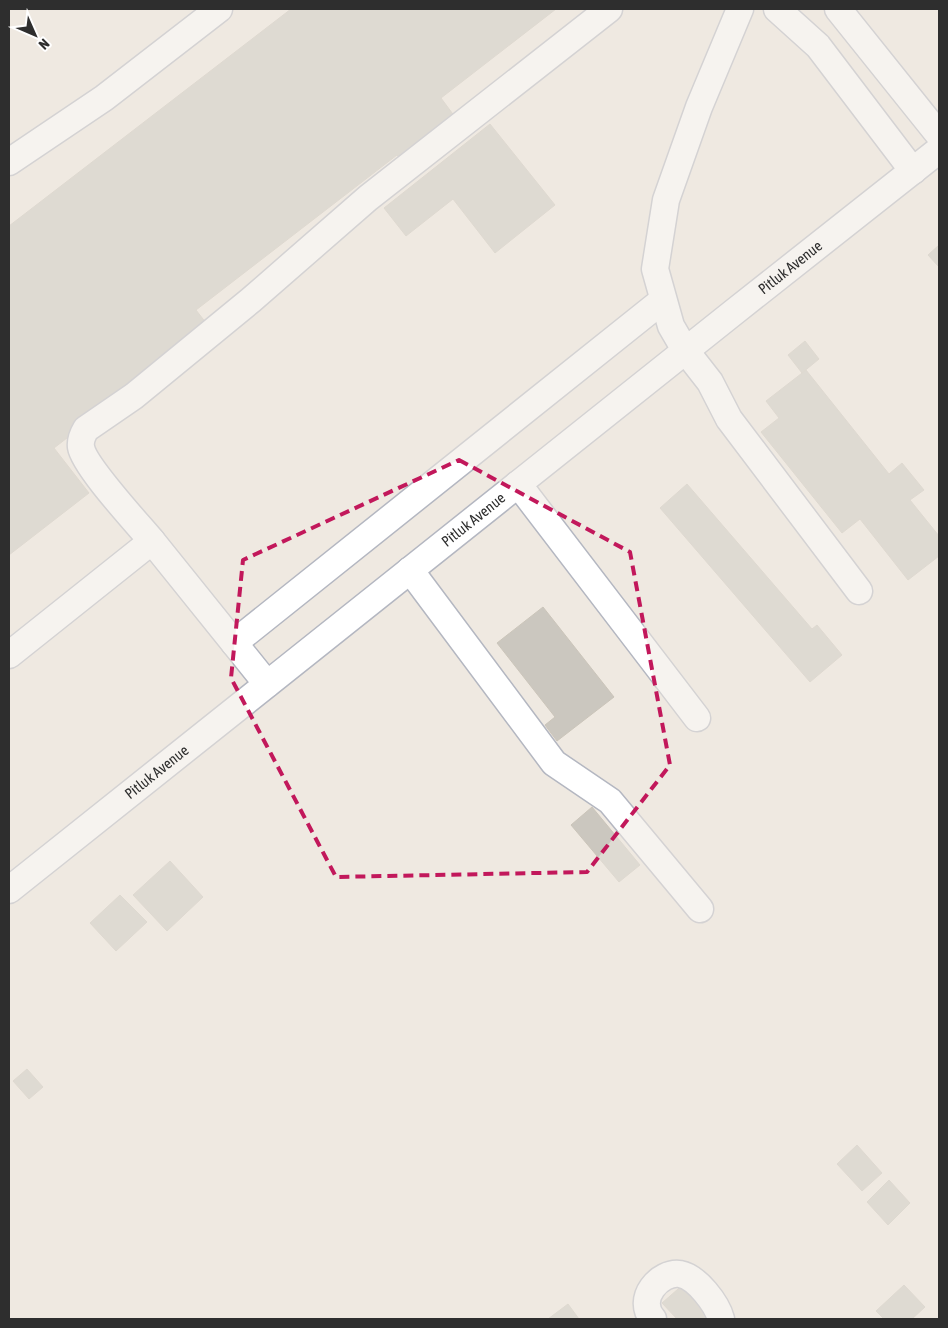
<svg xmlns="http://www.w3.org/2000/svg" width="948" height="1328" font-family="'Asap Condensed',sans-serif">
<style>
.building{fill:#cbc7bf;stroke:#cbc5ba}
.lines{fill:none;stroke-linecap:round;stroke-linejoin:round}
.minor-casing{stroke:#b4b7c1;stroke-width:29}
.minor{stroke:#fff;stroke-width:26}
.marked{fill:none;stroke:#c2185b;stroke-width:4;stroke-dasharray:10 6;stroke-linejoin:round}
.labels{text-anchor:middle;stroke-width:5;stroke-linejoin:round;paint-order:stroke}
.street-label{font-size:15px;fill:#2e2e2e;stroke:#fff}
</style>
<rect width="100%" height="100%" fill="#efe9e1"/>
<path class="building" d="M291 9H556L441 98 458 121 404 163 397 155 196 310 210 328 54 448 89 493 9 555V226Z
M490 124 555 205 495 253 453 199 406 236 384 208Z
M939 245V267L928 255Z
M805 341 819 359 802 373 788 355Z
M806 370 889 474 902 463 924 490 910 500 939 536V556L908 580 860 519 842 533 761 432 779 418 766 401Z
M687 484 812 629 817 625 842 655 810 682 660 508Z
M543 607 614 697 557 741 545 725 555 717 497 643Z
M592 807 640 865 619 882 571 825Z
M170 861 203 897 167 931 133 895Z
M120 895 147 922 116 951 90 923Z
M27 1069 43 1087 29 1099 13 1081Z
M857 1145 882 1173 862 1191 837 1164Z
M889 1180 910 1203 888 1225 867 1202Z
M686 1282 711 1319H677L662 1303Z
M904 1285 925 1307 912 1319H884L876 1311Z
M568 1304 579 1319H548Z"/>
<g class="lines">
<defs>
<g id="minor">
<path d="M740 9 699 107 666 200 655 269 671 326 685 350 710 382 729 419 859 591"/>
<path d="M777 9 818 46 913 171"/>
<path d="M838 9 939 135"/>
<path d="M9 162 104 98 219 9"/>
<path d="M518 484 697 718"/>
<path d="M152 541C137 523 84 466 81 447 80 440 83 434 86 429L134 396 251 300 368 198 609 9"/>
<path d="M410 570 554 763 610 801 700 909"/>
<path d="M234 643 663 300"/>
<path d="M9 655 152 541 267 684"/>
<path id="s1" d="M9 890 734 312 939 150"/>
<path d="M653 1319C635 1299 660 1271 680 1274 697 1277 717 1304 721 1319"/>
</g>
</defs>
<use href="#minor" class="minor-casing"/>
<use href="#minor" class="minor"/>
</g>
<path d="M0 0H948V1328H0ZM459 460 630 552 670 765 587 872 336 877 231 678 243 560Z" fill="#efe9e1" fill-opacity=".55" fill-rule="evenodd"/>
<path class="marked" d="M459 460 630 552 670 765 587 872 336 877 231 678 243 560Z"/>
<g class="labels">
<g class="street-label">
<text dy="5" stroke="none"><textPath href="#s1" startOffset="999">Pitluk Avenue</textPath></text>
<text dy="5" stroke="none"><textPath href="#s1" startOffset="594">Pitluk Avenue</textPath></text>
<text dy="5" stroke="none"><textPath href="#s1" startOffset="189">Pitluk Avenue</textPath></text>
</g>
</g>
<rect width="948" height="1328" fill="none" stroke="#2e2e2e" stroke-width="20"/>
<g transform="translate(35 35) rotate(135)" stroke="#ffffff" stroke-width="4" paint-order="stroke">
<path d="M0-4L9 19L0 12L-9 19Z" fill="#2e2e2e"/>
<text y="-8" font-size="14" font-weight="bold" text-anchor="middle" fill="#2e2e2e">N</text>
</g>
</svg>
